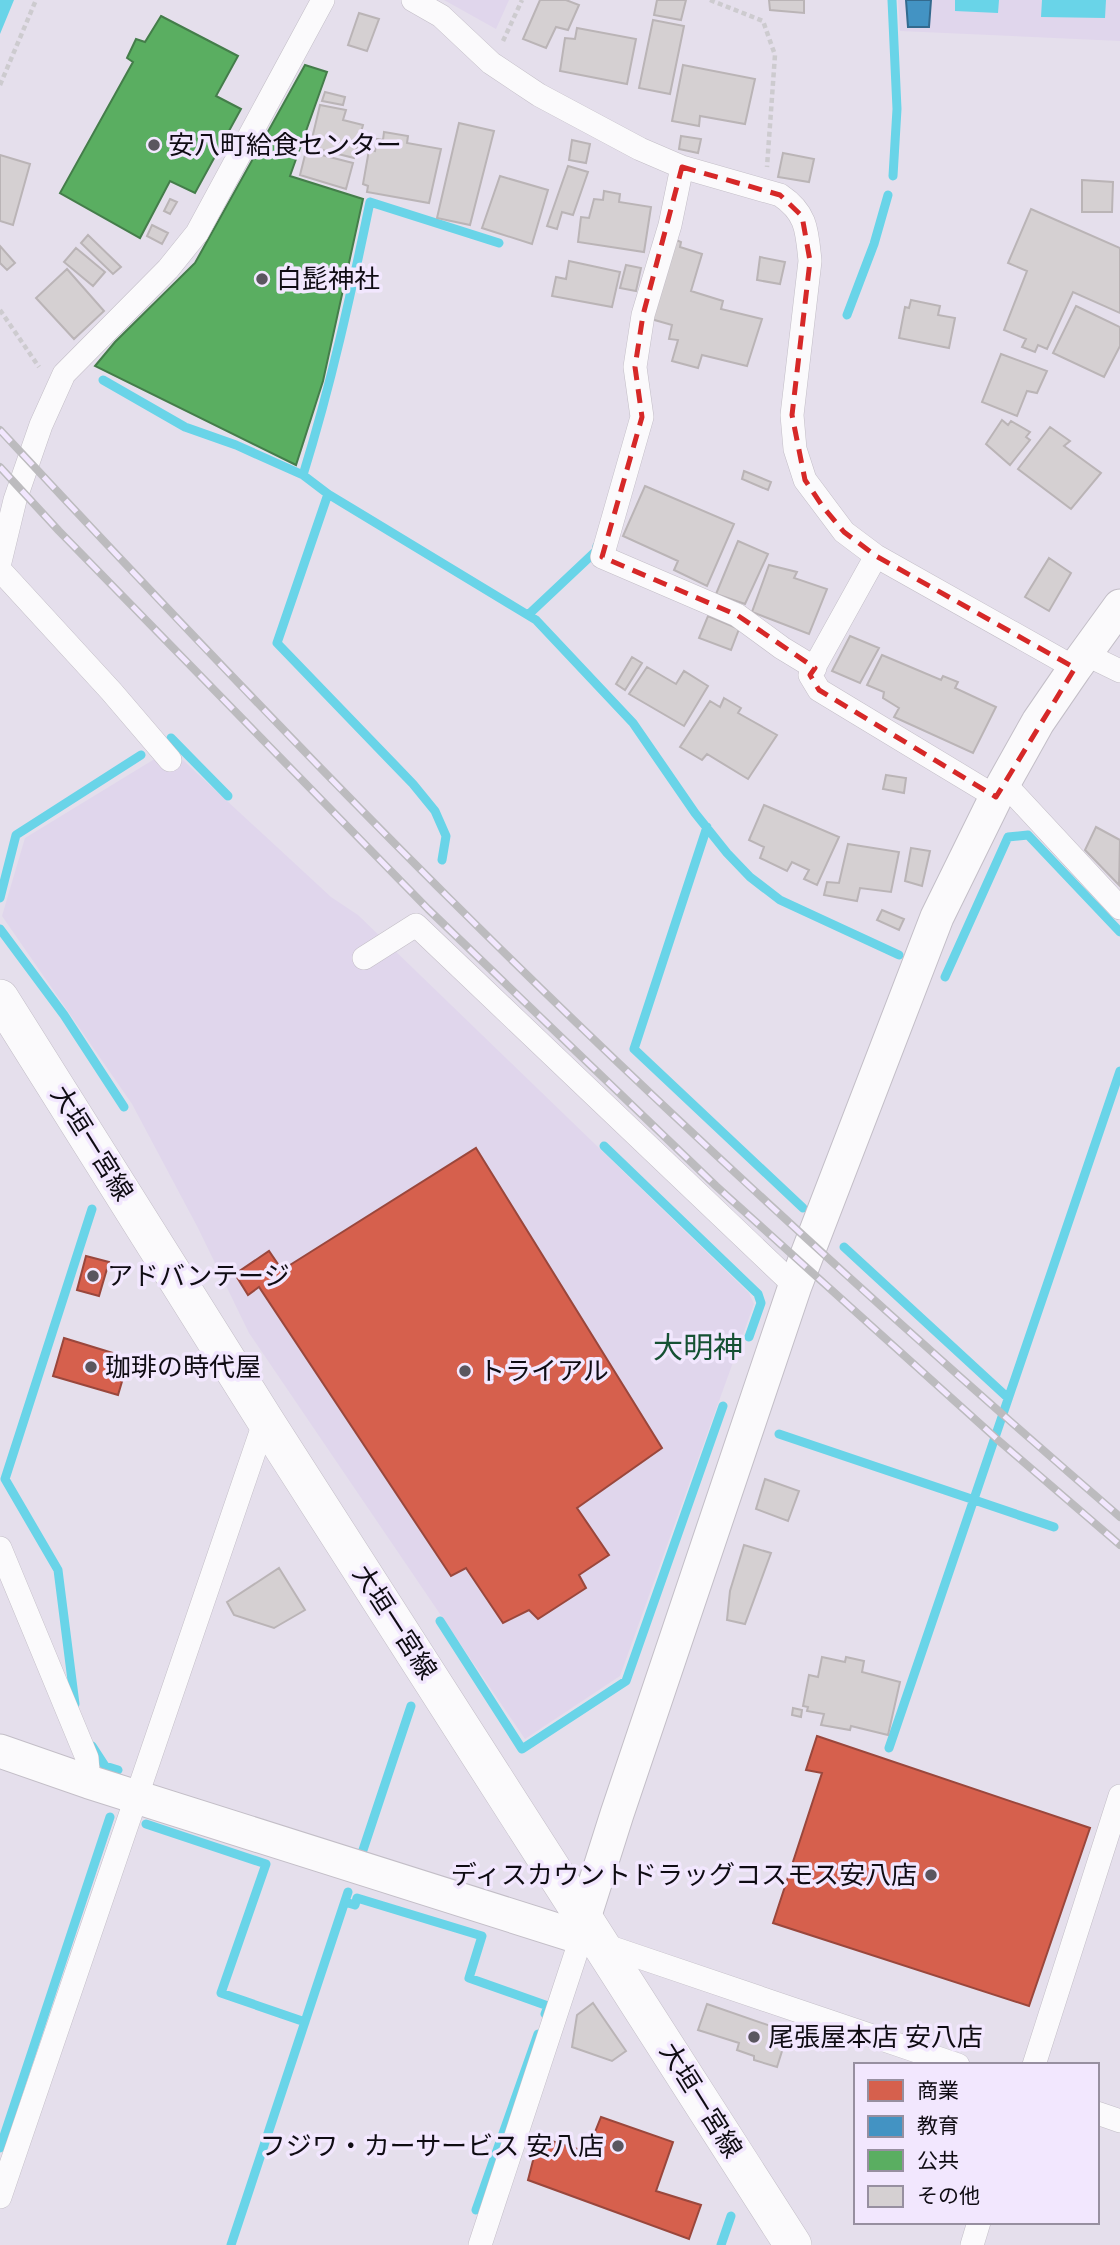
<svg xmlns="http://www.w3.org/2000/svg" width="1120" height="2245" font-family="'Space Grotesk','Noto Sans JP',sans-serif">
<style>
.built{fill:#e0d6ec}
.water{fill:#69d4e8}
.shops{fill:#d6604d;stroke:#9a473c;stroke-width:2}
.schools{fill:#4393c3;stroke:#336a8e;stroke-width:2}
.public{fill:#5aae61;stroke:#447d4a;stroke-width:2}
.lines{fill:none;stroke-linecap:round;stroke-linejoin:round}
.stream{stroke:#69d4e8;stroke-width:9}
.building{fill:#d5d0d2;stroke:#bab4b6;stroke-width:2}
.street-casing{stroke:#c3bec7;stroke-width:24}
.secondary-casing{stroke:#c3bec7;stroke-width:35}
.primary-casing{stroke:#c3bec7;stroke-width:38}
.path{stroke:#cdcbcf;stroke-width:4.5;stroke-dasharray:5 3.5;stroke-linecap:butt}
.street{stroke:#fbfafc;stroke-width:23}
.secondary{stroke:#fbfafc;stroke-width:33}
.primary{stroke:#fbfafc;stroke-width:37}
.rail-casing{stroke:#bcbbbe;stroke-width:8}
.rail{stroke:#f2e7fe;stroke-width:5;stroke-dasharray:16;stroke-linecap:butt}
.marked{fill:none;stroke:#d62828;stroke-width:5;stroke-dasharray:14 9;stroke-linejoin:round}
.poi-dot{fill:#5a565f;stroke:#f2e7fe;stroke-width:2.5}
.labels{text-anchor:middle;stroke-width:7;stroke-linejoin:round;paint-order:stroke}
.poi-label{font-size:26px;fill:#0f0c13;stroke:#f2e7fe;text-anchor:start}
.street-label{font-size:26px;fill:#0f0c13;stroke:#f2e7fe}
.quarter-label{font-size:30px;fill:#155133;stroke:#f2e7fe}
</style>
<rect width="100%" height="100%" fill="#e5dfec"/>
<path class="built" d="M444 0H509L496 29Z
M898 0H1120V41L900 31Z
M171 749 331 897 358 915 749 1293 754 1304 620 1676 525 1739 249 1333 198 1228 132 1104 2 916 25 838Z"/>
<path class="water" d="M0 0H14L0 34Z
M955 0H999L998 13 955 11Z
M1042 0H1106L1105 18 1041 17Z"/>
<path class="shops" d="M476 1148 662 1448 577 1508 609 1555 579 1575 586 1588 538 1619 529 1610 503 1623 466 1568 451 1576 259 1287 248 1295 235 1274 269 1251 282 1270Z
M86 1256 109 1262 99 1296 77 1290Z
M64 1338 129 1358 118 1395 53 1376Z
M817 1736 1090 1828 1029 2006 773 1923 822 1773 806 1770Z
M601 2117 673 2142 656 2191 701 2205 689 2239 528 2180 539 2137 587 2152Z"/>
<path class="schools" d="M906 0H931L929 27H908Z"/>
<path class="public" d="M161 16 238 56 216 96 241 109 195 193 170 181 140 238 60 193 133 62 127 58 136 39 145 42Z
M305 65 327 72 290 176 363 199 323 381 296 465 95 366 115 342 195 263Z"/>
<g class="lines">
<path class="stream" d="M892 0 897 109 893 176
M847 315 874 244 888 195
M103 380 185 427 236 445 303 475 328 494 536 620 633 723 695 813 727 853 750 877 780 900 899 955
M303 475C331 385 351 294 370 202L499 243
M328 494 277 643 413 784 435 811 446 836 442 860
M528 615 596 551 597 546
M171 738 228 796
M707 827 634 1049 803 1208
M0 898 16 835 141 755
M0 929 64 1015 124 1107
M945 977 1008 837 1028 835 1120 932
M604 1146 758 1294 761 1303 749 1337
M844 1247 1007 1397
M779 1434 1054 1527
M440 1621 522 1749 626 1681 723 1406
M75 1704 58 1570 5 1479 92 1209
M92 1746 105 1766 118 1770
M889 1748 1120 1071
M146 1824 266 1864 221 1993 305 2022
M363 1850 411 1706
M345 1902 355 1905 357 1898 482 1936 469 1978 548 2006 545 2014
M0 2148 110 1817
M476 2210 538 2034
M231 2245 348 1892
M721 2245 731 2216"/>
</g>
<path class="building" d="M540 0H566L579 5 568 30 556 27 546 48 523 39Z
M657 0H686L681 20 654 15Z
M769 0H804V13L770 10Z
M359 13 379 19 367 51 348 45Z
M653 20 684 26 670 94 639 88Z
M577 28 636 39 627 84 560 71 565 38 575 39Z
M683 65 755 79 745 124 700 116 699 126 672 121Z
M325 92 345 97 343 105 322 101Z
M320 105 346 110 343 120 363 125 354 158 310 147Z
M459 123 494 131 470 225 437 218Z
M384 132 408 136 407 143 441 149 429 203 367 192 368 186 363 184 369 150 375 151 377 139 383 140Z
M681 136 701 139 698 153 679 149Z
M572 140 590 144 586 163 569 160Z
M306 151 353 163 346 189 300 175Z
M783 153 814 159 809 182 778 177Z
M0 155 30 164 13 225 0 221Z
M568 166 588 172 573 215 562 212 557 229 547 226Z
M500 176 548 190 532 244 482 228Z
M1082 180 1113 182 1112 212H1082Z
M604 191 620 194 619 202 651 207 644 252 578 242 581 217 589 218 594 199 603 200Z
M170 199 177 202 170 214 164 211Z
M1031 209 1120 248V313L1073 292 1047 349 1038 345 1035 352 1022 347 1026 339 1004 330 1027 271 1008 263Z
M152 225 168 233 162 244 147 236Z
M88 235 121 267 113 274 81 243Z
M674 239 681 242 680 247 702 254 691 291 723 301 721 309 762 319 747 366 702 355 698 368 672 361 678 340 669 339 672 325 651 319Z
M0 246 15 263 7 270 0 263Z
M76 248 105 272 93 286 64 262Z
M760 257 785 262 780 284 757 280Z
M569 261 620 272 612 307 552 296 556 277 566 279Z
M626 265 641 268 636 291 620 288Z
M67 269 104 311 74 339 36 298Z
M911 300 940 306 938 315 955 318 949 348 899 338 905 307 909 308Z
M1076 306 1120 327V346L1104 377 1053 353Z
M1001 354 1047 371 1037 393 1027 391 1017 416 982 402Z
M1002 420 1008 425 1011 421 1030 432 1026 437 1030 440 1010 465 986 444Z
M1050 427 1070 441 1064 446 1101 473 1071 509 1018 469Z
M744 471 771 482 768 490 742 479Z
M645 486 734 524 707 586 674 570 678 561 623 536Z
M738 541 768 554 745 604 716 594Z
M1049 558 1071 573 1049 611 1025 597Z
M769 565 797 572 794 578 827 589 809 634 752 612Z
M708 616 739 629 731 650 699 638Z
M850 636 879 648 860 683 832 671Z
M882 655 941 680 943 676 958 682 955 688 996 707 973 753 894 717 899 708 883 698 884 692 867 685Z
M632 657 642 663 625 690 616 684Z
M647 667 676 684 684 671 708 686 684 726 629 694Z
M724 698 741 708 738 713 777 735 748 779 707 754 702 760 680 747 710 701 720 707Z
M886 775 906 778 904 793 883 789Z
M764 805 839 837 817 885 804 879 809 870 792 862 787 871 760 858 764 847 749 840Z
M1096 827 1120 840 1119 885 1085 850Z
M848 844 899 852 891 892 860 888 857 901 824 895 827 882 839 883Z
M911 848 930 851 922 886 905 881Z
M882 910 904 919 899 930 877 920Z
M765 1479 799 1491 788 1521 756 1509Z
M744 1545 771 1553 745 1624 727 1620 730 1591Z
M279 1568 305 1610 274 1628 234 1615 227 1602Z
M822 1657 845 1662 846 1657 864 1661 862 1672 900 1682 888 1735 851 1726 850 1730 821 1725 824 1714 807 1711 808 1707 803 1706 809 1675 818 1677Z
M793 1708 802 1710 801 1717 792 1715Z
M593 2003 626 2051 612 2061 572 2047 577 2015Z
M707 2004 788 2032 777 2067 754 2060V2056L737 2050 739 2043 698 2030Z"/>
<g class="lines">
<defs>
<path id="street" d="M413 0 441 16 491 63 539 95 640 149 682 167 780 195C807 213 807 231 810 261L792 415 795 449 805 480 844 532 876 556 1075 668
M682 167 670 225 643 315 635 367 642 417 602 557 737 615 782 648 815 668
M876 556 810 675 819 690 996 797
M0 562 15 500 41 425 64 374 168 269 197 233 323 0
M0 570 111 691 170 760
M1085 654 1120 671
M1004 783 1120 908
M364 958 416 925 795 1286
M0 1548 87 1758 89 1782
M601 1944 958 2065
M1034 2065 1120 1796
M1097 2113 1120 2121
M0 2197 265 1420
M480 2245 581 1938
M972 2245 979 2222"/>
<path id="secondary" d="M0 1751 89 1782 601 1944
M584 1918 617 1814 795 1286 937 917 996 797 1038 722 1075 668 1120 606"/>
<path id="primary" d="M0 998 265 1420 793 2245"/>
</defs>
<use href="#street" class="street-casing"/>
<use href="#secondary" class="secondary-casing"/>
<use href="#primary" class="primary-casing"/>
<path class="path" d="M710 0 763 21 775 55 767 167
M503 41 522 0
M0 85 36 0
M0 310 39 367"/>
<use href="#street" class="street"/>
<use href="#secondary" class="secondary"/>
<use href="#primary" class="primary"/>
<defs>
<path id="rail" d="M0 430C148 589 297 747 451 900 666 1114 890 1318 1120 1517
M0 467 59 531 428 909 716 1186 998 1440 1120 1545"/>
</defs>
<use href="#rail" class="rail-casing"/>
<use href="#rail" class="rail"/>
</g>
<path class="marked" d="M682 167 780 195 802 216 810 261 792 415 805 480 823 507 844 532 876 556 1075 668 996 797 819 690 810 675 815 668 737 615 602 557 642 417 635 367 643 315Z"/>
<g class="poi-dot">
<circle cx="154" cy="145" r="7"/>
<circle cx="262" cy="279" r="7"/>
<circle cx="93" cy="1276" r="7"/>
<circle cx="91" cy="1367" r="7"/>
<circle cx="465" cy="1371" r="7"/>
<circle cx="931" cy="1875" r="7"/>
<circle cx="754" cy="2037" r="7"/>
<circle cx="618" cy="2146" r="7"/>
</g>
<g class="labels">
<g class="poi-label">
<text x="168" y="154">安八町給食センター</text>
<text x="276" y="288">白髭神社</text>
<text x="107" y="1285">アドバンテージ</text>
<text x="105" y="1376">珈琲の時代屋</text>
<text x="479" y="1380">トライアル</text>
<text x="917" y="1884" text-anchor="end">ディスカウントドラッグコスモス安八店</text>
<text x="768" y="2046">尾張屋本店 安八店</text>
<text x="604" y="2155" text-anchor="end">フジワ・カーサービス 安八店</text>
</g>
<g class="street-label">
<text transform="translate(92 1143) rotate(58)" y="9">大垣一宮線</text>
<text transform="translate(395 1622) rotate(57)" y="9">大垣一宮線</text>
<text transform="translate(701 2100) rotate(58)" y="9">大垣一宮線</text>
</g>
<g class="quarter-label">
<text x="698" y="1358">大明神</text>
</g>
</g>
<rect x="854" y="2063" width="245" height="161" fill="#f2e7fe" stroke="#978fa0" stroke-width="2"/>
<rect x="868" y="2080" width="35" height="21" fill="#d6604d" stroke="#978fa0" stroke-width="2"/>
<text x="917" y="2098" font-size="21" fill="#0f0c13">商業</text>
<rect x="868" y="2116" width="35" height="21" fill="#4393c3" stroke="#978fa0" stroke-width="2"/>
<text x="917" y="2133" font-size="21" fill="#0f0c13">教育</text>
<rect x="868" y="2150" width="35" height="21" fill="#5aae61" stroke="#978fa0" stroke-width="2"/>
<text x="917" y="2168" font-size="21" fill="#0f0c13">公共</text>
<rect x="868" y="2186" width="35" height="21" fill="#d5d0d2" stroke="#978fa0" stroke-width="2"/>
<text x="917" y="2203" font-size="21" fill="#0f0c13">その他</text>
</svg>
